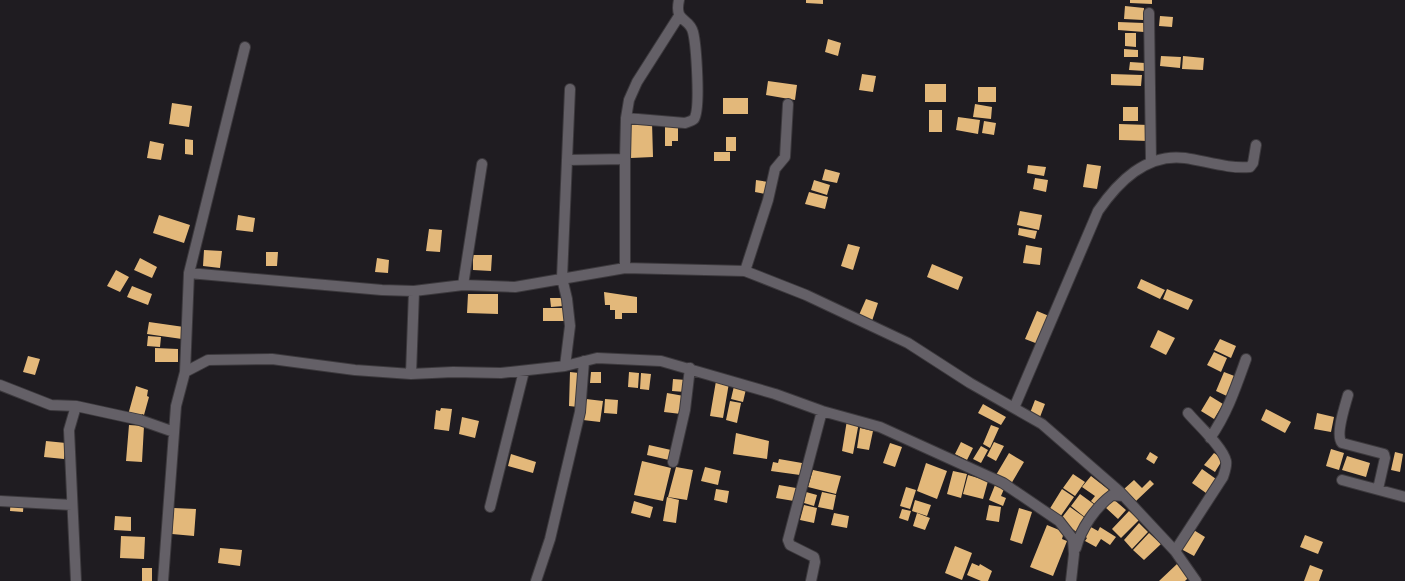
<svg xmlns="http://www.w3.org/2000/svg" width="1405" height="581" font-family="'Exo 2',sans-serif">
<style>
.building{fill:#e3b87a}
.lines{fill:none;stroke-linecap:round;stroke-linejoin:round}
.street-casing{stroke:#3c393d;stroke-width:12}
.street{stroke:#646067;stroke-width:10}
</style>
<rect width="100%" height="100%" fill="#1f1c21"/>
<path class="building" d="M806 0H823V4L806 3Z
M1130 0H1152V4L1130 3Z
M1125 6 1144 8 1143 20 1124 19Z
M1160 16 1173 17 1172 27 1159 26Z
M1118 22 1144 23V32L1118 30Z
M1125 33H1136V47L1125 46Z
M828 39 841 43 838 56 825 52Z
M1124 49 1138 50V57H1124Z
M1161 56 1181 57 1180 68 1160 66Z
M1183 56 1204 58 1203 70 1182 69Z
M1130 62 1145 63V71L1129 70Z
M862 74 876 76 873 92 859 90Z
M1111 74 1142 75 1141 86 1111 85Z
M768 81 797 85 795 100 766 95Z
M925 84H946V102H925Z
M978 87H996V102H978Z
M723 98H748V114H723Z
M172 103 192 106 189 127 169 124Z
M975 104 992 107 991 119 973 117Z
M1123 107H1138V121H1123Z
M929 110H942V132H929Z
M958 117 980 120 978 134 956 130Z
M984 121 996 123 994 135 982 133Z
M652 122 653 157 631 158 630 123Z
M1119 124 1149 125 1148 141 1119 140Z
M665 125H678V141H672V146H665Z
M726 137H736V151H726Z
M185 139 193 140V155L185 154Z
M150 141 164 144 161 160 147 158Z
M714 152H730V161H714Z
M1087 164 1101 166 1097 189 1083 187Z
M1028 165 1046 167 1044 176 1027 173Z
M825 169 840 173 837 183 822 180Z
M1035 178 1048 180 1046 192 1033 189Z
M756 180 768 182 766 194 755 192Z
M814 180 830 185 827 195 811 190Z
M809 192 828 197 825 209 805 204Z
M1020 211 1042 215 1039 230 1017 225Z
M159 215 190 225 184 243 153 233Z
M238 215 255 218 253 232 236 230Z
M1019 228 1037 231 1035 239 1018 235Z
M429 229 442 230 440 252 426 251Z
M848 244 860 247 853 270 841 266Z
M1026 245 1042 248 1040 265 1023 263Z
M204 250 222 251 220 268 203 266Z
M266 252H278L277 266H266Z
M473 255H492L491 271 473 270Z
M140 258 157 267 152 278 134 270Z
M377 258 389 260 388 273 375 272Z
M932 264 963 277 958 290 927 277Z
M116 270 129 277 120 292 107 286Z
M1141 279 1165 290 1160 299 1137 288Z
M132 286 152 294 148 305 127 297Z
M1167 289 1193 300 1188 310 1163 299Z
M604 292 637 297V313H622V319H615V310H610V305H605Z
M468 294H498V314L467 313Z
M550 298H563L564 306 551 307Z
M866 299 878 303 872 321 859 315Z
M543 308H565L566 321H543Z
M1037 311 1049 316 1038 344 1025 339Z
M149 322 184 327 182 339 147 334Z
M1158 330 1175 338 1166 355 1150 347Z
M148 336 161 337 160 347 147 346Z
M1220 339 1236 346 1231 358 1214 350Z
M155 348 178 349V362H155Z
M1214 352 1227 358 1221 372 1207 365Z
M28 356 40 359 35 375 23 372Z
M570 372 579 373 578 407 569 406Z
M591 372H601V383H590Z
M629 372 639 373 638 388 628 387Z
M1224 372 1237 377 1229 397 1216 391Z
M641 373 651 374 649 390 640 389Z
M673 379 686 380 685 392 672 391Z
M716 381 729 383 723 418 710 416Z
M136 386 148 390 147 396 149 397 144 415 142 414 141 418 128 415Z
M734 386 746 389 743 402 731 399Z
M667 393 684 396 681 414 664 412Z
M1210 396 1223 404 1214 419 1201 411Z
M586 399 603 401 600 422 583 420Z
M605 399 618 400 617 414 604 413Z
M1035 400 1045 404 1040 417 1030 413Z
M730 401 741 403 737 423 726 420Z
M983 404 1006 417 1001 425 978 413Z
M441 408 452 409 449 431 434 429 436 410 440 411Z
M1266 409 1291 422 1285 433 1261 420Z
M1317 413 1334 417 1331 432 1314 429Z
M462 417 479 421 475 438 459 434Z
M847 420 859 422 853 454 842 451Z
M129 425 144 426 142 462 126 461Z
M991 425 999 428 990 448 983 444Z
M860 428 873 431 869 450 857 448Z
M736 433 769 441 767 459 733 454Z
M46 441 66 443 64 459 44 457Z
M961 442 973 448 967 460 955 454Z
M994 442 1004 446 996 461 987 456Z
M890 443 902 447 895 467 883 463Z
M649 445 671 450 669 460 647 455Z
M981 446 988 450 981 463 973 459Z
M1331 449 1344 453 1339 470 1326 466Z
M1150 452 1158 457 1154 464 1146 459Z
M1395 452 1403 454 1400 472 1391 470Z
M1009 453 1024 462 1011 484 996 475Z
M1214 453 1223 459 1215 472 1204 465Z
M511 454 536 462 533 473 508 466Z
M1347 456 1370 463 1366 477 1342 470Z
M779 459 802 463 800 475 771 471 773 462 778 463Z
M642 461 671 468 663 501 634 495Z
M926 463 947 471 937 499 917 491Z
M676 467 693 470 687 500 668 497Z
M705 467 721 471 718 485 701 481Z
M1202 469 1216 479 1206 493 1192 483Z
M813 470 841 476 836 494 808 487Z
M953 471 967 474 961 498 947 494Z
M1073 474 1085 482 1075 496 1063 488Z
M968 475 988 481 983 499 963 494Z
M1091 476 1109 490 1097 506 1091 501 1095 496 1082 487Z
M1134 480 1142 488 1150 480 1154 484 1136 501 1124 489Z
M779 485 796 488 794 501 776 498Z
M995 485 1004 489 1001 496 1006 498 1003 506 989 500Z
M906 487 916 490 910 509 900 506Z
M716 489 729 491 727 503 714 500Z
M1062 489 1074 497 1060 517 1049 510Z
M806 492 817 495 814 506 804 503Z
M822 492 836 495 833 510 818 507Z
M1080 494 1095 505 1086 518 1071 506Z
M11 497 24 498 23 512 10 511Z
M667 497 679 500 676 523 663 521Z
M1112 498 1126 510 1118 519 1105 507Z
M915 500 931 505 927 516 912 511Z
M634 501 653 507 650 518 631 513Z
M804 505 817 508 814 523 800 520Z
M989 505 1001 507 999 522 986 520Z
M1070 507 1088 520 1078 533 1060 520Z
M174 508 196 509 194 536 172 534Z
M1019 508 1032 512 1022 544 1010 540Z
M902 509 911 511 908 521 899 518Z
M1129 511 1139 520 1121 538 1112 529Z
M834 513 849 516 847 528 831 525Z
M917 513 930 518 925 530 913 526Z
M115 516 131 517V531L114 530Z
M1139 523 1148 532 1132 549 1124 540Z
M1047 525 1064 532 1062 539 1067 541 1053 576 1030 567Z
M1089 526 1098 531 1100 527 1116 537 1110 545 1101 539 1096 547 1085 541 1087 538 1083 535Z
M1192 529 1205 537 1194 556 1181 549Z
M1149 533 1161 544 1144 560 1133 550Z
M1305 535 1323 542 1318 554 1300 547Z
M121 536 145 537 144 559 120 558Z
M955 546 972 553 962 580 945 573Z
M220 548 242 550 240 566 218 563Z
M972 563 979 566 980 564 992 571 988 581H981L967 575Z
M1177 564 1189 577 1185 581H1159Z
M1310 565 1323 570 1319 581H1304Z
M142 568H152V581H142Z"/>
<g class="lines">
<defs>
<path id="street" d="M1149 13 1151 162
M626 118 685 123C688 122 692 121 694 119 701 109 696 44 693 32 689 17 674 23 679 0
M567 160 625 159
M625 268V159L626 118 629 100 637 82 679 16
M745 271 768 200 775 169 785 157 788 104
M189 273 245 47
M463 285 482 164
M565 366 570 326 567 299 562 278 570 89
M185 372 189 273 382 290 414 291 463 285 515 287 625 268 745 271 806 295 908 343 970 383 1042 424 1119 491 1175 551 1196 581
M411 374 414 291
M0 385 51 405 76 406
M1348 395C1345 406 1335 435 1342 443L1384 454 1385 458 1378 489
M1014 408 1098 211C1118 182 1146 153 1185 158 1206 161 1228 169 1250 167L1253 163 1256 145
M1210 438C1227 414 1236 387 1246 359
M673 462 685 410 690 368
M1342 480 1405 497
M0 501 72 505
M490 507 524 371
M1076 548C1081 528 1096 507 1112 495L1123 496
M1175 551 1223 477C1225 471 1227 466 1226 461 1223 447 1197 424 1188 413
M76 581 69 430 76 406 140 420 174 432
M163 581 176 406 185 372 208 360 272 359 355 370 411 374 453 372 501 373 565 366 597 358 661 361 775 394 822 411 880 427 1003 483 1059 521 1073 539 1074 554 1071 581
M536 581 550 539 580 412 584 361
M811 581 815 562 814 557 790 545 788 540 822 411"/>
</defs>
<use href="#street" class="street-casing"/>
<use href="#street" class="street"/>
</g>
</svg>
